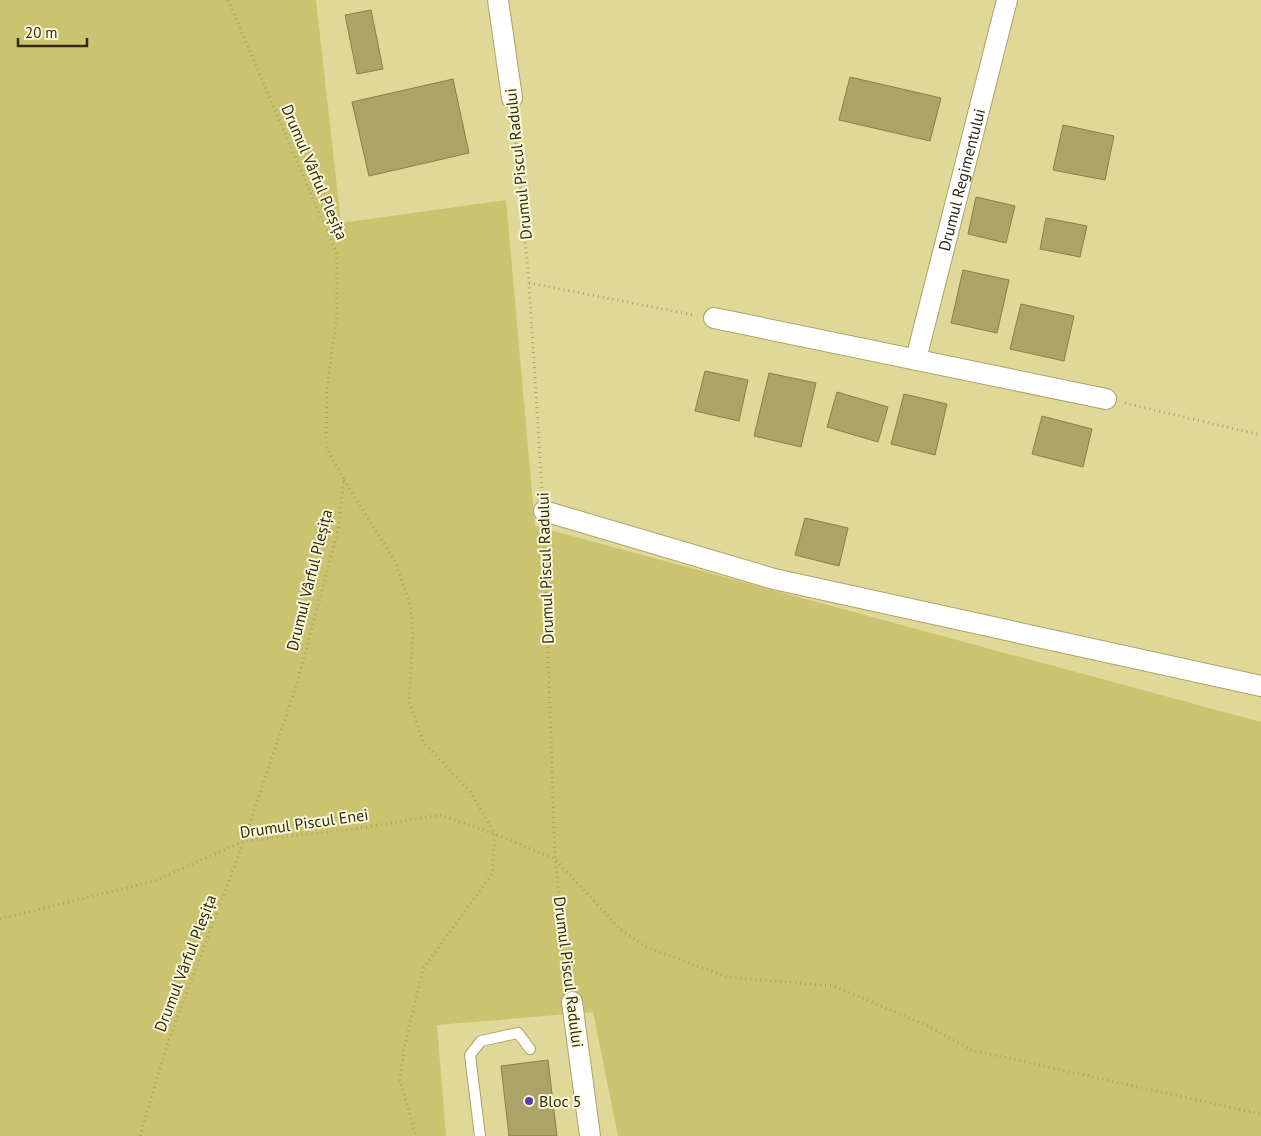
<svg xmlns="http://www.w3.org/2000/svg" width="1261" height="1136" font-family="'PT Sans',sans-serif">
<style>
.green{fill:#ccc370}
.building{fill:#aba466;stroke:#888143}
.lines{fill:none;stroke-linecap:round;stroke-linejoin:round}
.service-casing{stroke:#aba465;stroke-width:12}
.minor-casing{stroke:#aba465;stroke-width:22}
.path{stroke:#a9a36f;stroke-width:3;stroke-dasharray:1 4;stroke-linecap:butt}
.service{stroke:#fff;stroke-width:10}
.minor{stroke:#fff;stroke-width:20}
.poi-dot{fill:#4e3eb5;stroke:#fbf8d9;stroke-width:2}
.labels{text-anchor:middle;stroke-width:4;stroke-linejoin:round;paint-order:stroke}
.street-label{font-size:16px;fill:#2e2b12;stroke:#fbf8d9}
.poi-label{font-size:16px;fill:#2e2b12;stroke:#fbf8d9;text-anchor:start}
</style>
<rect width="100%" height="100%" fill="#dfd898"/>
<path class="green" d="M0 0H316L341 223 506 200 535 526 1261 722V1136H618L593 1012 437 1025 446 1136H0Z"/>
<path class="building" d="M371 10 383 69 357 74 345 15Z
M850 77 941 98 930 141 839 120Z
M453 79 469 153 369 176 352 102Z
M1063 125 1114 136 1105 180 1053 170Z
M976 197 1015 206 1006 243 968 234Z
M1046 218 1087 226 1080 257 1040 249Z
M963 270 1009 280 997 333 951 323Z
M1021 304 1074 316 1064 361 1010 349Z
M705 371 748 380 739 421 695 411Z
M769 373 816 383 801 447 754 436Z
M837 392 888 407 878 442 827 427Z
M904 394 947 404 935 455 891 444Z
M1042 416 1092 429 1083 467 1032 454Z
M805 518 848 528 839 566 795 555Z
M548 1060 557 1136H509L501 1066Z"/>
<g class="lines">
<defs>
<path id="service" d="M480 1136 470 1055 481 1041 518 1033 530 1049"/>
<g id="minor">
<path d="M498 0 512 98"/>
<path d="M714 318 1106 399"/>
<path id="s1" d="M916 359 1007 0"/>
<path d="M544 511 774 579 1261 686"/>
<path d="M572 1002 590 1136"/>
</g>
</defs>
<use href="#service" class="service-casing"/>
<use href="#minor" class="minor-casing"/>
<path class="path" d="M514 118 529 283 542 491
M529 283 694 315
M1125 403 1261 435
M344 480 395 561 410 604 413 632 409 702 424 743 470 791 495 834 492 874 423 969 404 1050 400 1080 416 1136
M544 532 555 859 569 982
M0 919 154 881 244 841 354 829 440 815 495 834 555 859 621 930 646 947 727 977 834 986 928 1026 971 1050 1261 1114
M140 1136 168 1042 244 841 298 680 338 530 344 479 326 447 327 389 337 314V255L228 0"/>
<use href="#service" class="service"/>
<use href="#minor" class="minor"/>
</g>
<circle class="poi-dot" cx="529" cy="1101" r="5"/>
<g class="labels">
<g class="street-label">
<text transform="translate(518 164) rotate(-96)" y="6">Drumul Piscul Radului</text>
<text transform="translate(315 172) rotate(67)" y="6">Drumul Vârful Pleșița</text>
<text dy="6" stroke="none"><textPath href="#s1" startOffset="185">Drumul Regimentului</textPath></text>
<text transform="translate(545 568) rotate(-92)" y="6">Drumul Piscul Radului</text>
<text transform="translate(309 580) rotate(-76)" y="6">Drumul Vârful Pleșița</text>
<text transform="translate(304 823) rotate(-8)" y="6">Drumul Piscul Enei</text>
<text transform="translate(185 963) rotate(-69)" y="6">Drumul Vârful Pleșița</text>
<text transform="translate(569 972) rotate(83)" y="6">Drumul Piscul Radului</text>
</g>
<g class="poi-label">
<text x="539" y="1107">Bloc 5</text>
</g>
</g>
<path d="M18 38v8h69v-8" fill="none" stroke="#2e2b12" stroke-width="2.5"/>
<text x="25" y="38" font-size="15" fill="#2e2b12" stroke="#fbf8d9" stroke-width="4" paint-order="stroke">20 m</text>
</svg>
